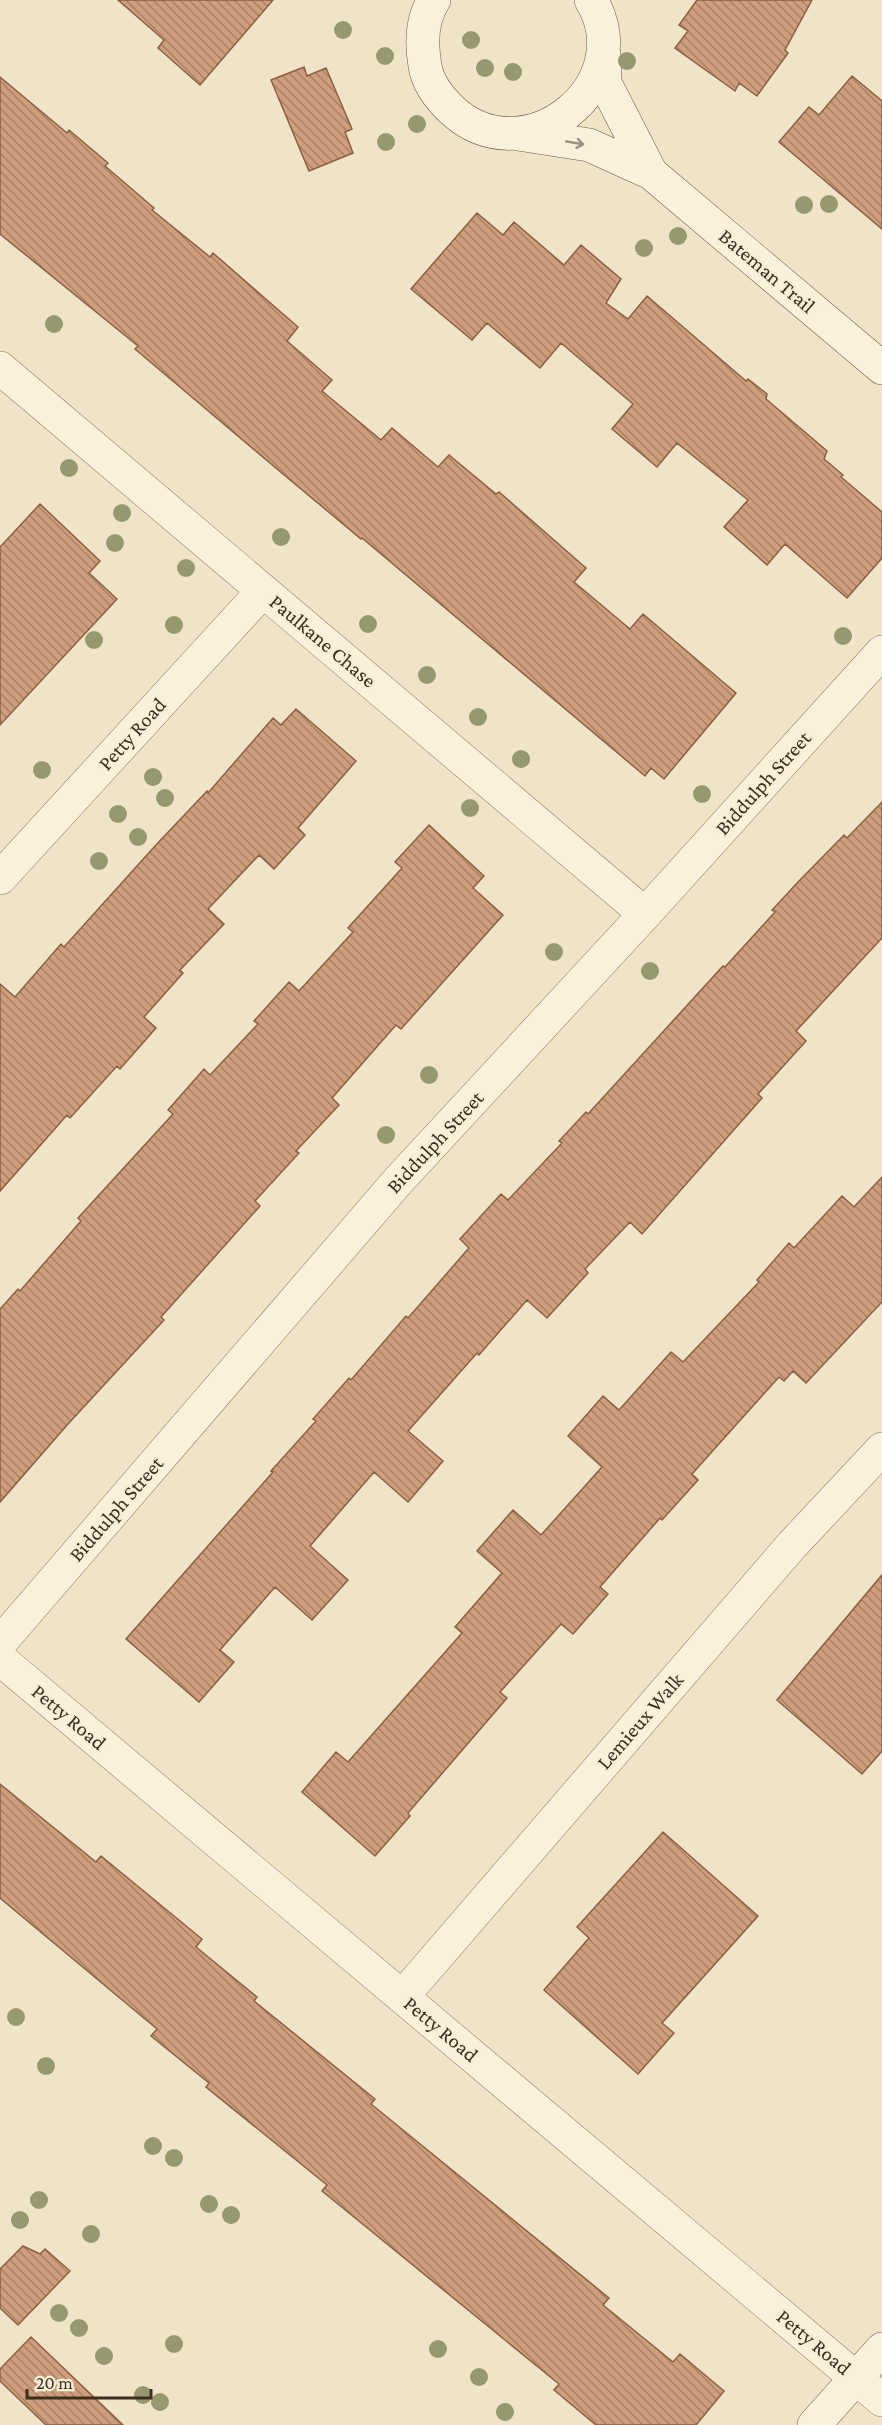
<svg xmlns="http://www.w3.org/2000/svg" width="882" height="2425" font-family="'Crimson Pro',serif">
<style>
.building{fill:url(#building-back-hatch);stroke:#8d5f41;stroke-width:1.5}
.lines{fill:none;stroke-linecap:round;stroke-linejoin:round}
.street-casing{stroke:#8d765c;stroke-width:34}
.secondary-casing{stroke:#6f573f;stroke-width:34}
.street{stroke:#faf1dc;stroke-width:33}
.secondary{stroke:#faf1dc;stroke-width:33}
.tree{fill:#96986f}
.oneway{stroke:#9c907e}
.labels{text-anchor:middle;stroke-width:4.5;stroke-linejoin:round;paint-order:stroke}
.street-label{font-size:21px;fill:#3d2e20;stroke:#f7eed8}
</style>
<defs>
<pattern id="building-back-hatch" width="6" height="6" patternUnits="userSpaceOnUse" patternTransform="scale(1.5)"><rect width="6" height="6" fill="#cf9f7d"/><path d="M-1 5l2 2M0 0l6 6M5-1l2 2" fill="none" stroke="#a98266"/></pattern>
</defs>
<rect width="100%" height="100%" fill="#f0e4c8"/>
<path class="building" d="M118 0H273L200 85 158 48 164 40Z
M697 0H812L785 50 788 53 757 96 739 83 735 91 675 48 688 31 679 25Z
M304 67 307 76 326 68 352 129 345 132 353 153 309 171 271 80Z
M852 76 882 101V229L779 142 809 107 819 115Z
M0 77 67 133 69 130 108 163 105 166 154 208 152 210 210 257 213 253 298 327 287 341 332 380 322 391 381 440 392 428 438 467 449 455 496 494 499 492 586 568 574 582 630 629 643 614 736 693 664 779 651 768 645 776 362 538 361 539 277 469 135 349 138 346 0 234Z
M477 213 503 235 514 222 564 265 581 245 621 279 606 303 628 319 647 296 746 381 748 379 767 394 766 399 827 451 824 459 843 475 841 477 882 512V558L847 598 785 544 767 565 724 527 748 500 677 443 657 467 612 429 633 404 561 343 540 368 487 323 472 340 411 289Z
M40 504 100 561 89 573 117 599 0 725V547Z
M296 709 356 761 298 828 305 835 274 869 259 855 208 909 224 924 180 970 183 973 144 1017 156 1028 120 1069 117 1066 70 1118 67 1115 0 1191V984L15 997 61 944 64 947 155 846 207 791 208 793 273 718 281 725Z
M882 802V938L796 1031 806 1041 758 1094 762 1098 642 1234 630 1222 585 1269 588 1273 547 1318 527 1300 479 1355 477 1353 408 1431 443 1461 408 1502 374 1472 310 1546 348 1580 312 1620 275 1587 220 1650 234 1662 199 1702 126 1639 273 1472 271 1471 316 1421 313 1419 349 1378 351 1380 406 1316 408 1318 469 1248 460 1239 501 1194 508 1200 562 1143 559 1141 586 1112 588 1114 723 966 725 967 775 912 772 910 799 881 844 835 847 838Z
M429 825 484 876 473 888 503 915 401 1029 396 1025 332 1098 339 1105 296 1151 299 1153 255 1201 260 1206 161 1317 164 1320 68 1424 0 1502V1309L18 1289 20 1291 81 1221 78 1218 173 1114 168 1110 204 1069 210 1075 258 1024 254 1021 289 982 299 991 353 932 348 928 402 868 395 862Z
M882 1177V1302L806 1383 793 1371 784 1381 779 1377 692 1474 698 1480 662 1520 660 1518 600 1587 608 1594 573 1634 561 1624 500 1692 507 1698 408 1813 410 1816 375 1856 302 1792 336 1752 348 1762 462 1633 455 1627 502 1573 477 1551 513 1510 541 1535 602 1467 568 1436 603 1396 619 1410 671 1352 683 1362 759 1282 757 1280 789 1243 794 1248 842 1196 854 1207Z
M882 1575V1751L862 1774 777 1700Z
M0 1784 96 1862 101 1856 202 1939 196 1947 257 1997 254 2001 375 2099 371 2104 609 2298 603 2305 673 2362 680 2354 724 2391 696 2425H596L554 2390 559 2384 322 2191 327 2185 206 2087 209 2083 151 2036 157 2029 0 1898Z
M663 1832 758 1916 662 2023 674 2033 638 2074 544 1990 589 1938 577 1927Z
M23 2246 40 2254 45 2249 70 2271 18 2325 0 2308V2269Z
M31 2337 123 2425H46L0 2381V2369Z"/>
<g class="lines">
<defs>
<path id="street" d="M0 368 645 914
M0 878 263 591
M0 1643 398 1181 645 914 882 652
M0 1659 882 2400
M402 1997 792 1545 882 1449"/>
<path id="secondary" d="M434 0C421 20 421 43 425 66 428 84 440 99 453 111 526 177 642 84 591 0
M604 54 605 83 651 173
M518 134 589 145 651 173 882 368
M814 2425 882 2349"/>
</defs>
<use href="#street" class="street-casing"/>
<use href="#secondary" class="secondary-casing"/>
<use href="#street" class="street"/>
<use href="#secondary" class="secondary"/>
</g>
<g class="tree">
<circle cx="343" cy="30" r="9"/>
<circle cx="471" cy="40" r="9"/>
<circle cx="385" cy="56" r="9"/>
<circle cx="627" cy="61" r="9"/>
<circle cx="485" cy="68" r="9"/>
<circle cx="513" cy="72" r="9"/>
<circle cx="417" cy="124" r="9"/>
<circle cx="386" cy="142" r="9"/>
<circle cx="829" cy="204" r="9"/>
<circle cx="804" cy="205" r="9"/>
<circle cx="678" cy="236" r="9"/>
<circle cx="644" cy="248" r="9"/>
<circle cx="54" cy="324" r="9"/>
<circle cx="69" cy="468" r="9"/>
<circle cx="122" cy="513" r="9"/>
<circle cx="281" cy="537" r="9"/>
<circle cx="115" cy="543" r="9"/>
<circle cx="186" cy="568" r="9"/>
<circle cx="368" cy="624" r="9"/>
<circle cx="174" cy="625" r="9"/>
<circle cx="843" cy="636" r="9"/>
<circle cx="94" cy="640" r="9"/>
<circle cx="427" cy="675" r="9"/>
<circle cx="478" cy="717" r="9"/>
<circle cx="521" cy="759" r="9"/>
<circle cx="42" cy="770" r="9"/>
<circle cx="153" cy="777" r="9"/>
<circle cx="702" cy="794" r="9"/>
<circle cx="165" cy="798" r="9"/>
<circle cx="470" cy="808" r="9"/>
<circle cx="118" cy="814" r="9"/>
<circle cx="138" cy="837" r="9"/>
<circle cx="99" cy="861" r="9"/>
<circle cx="554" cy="952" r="9"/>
<circle cx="650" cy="971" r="9"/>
<circle cx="429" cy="1075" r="9"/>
<circle cx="386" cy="1135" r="9"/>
<circle cx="16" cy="2017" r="9"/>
<circle cx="46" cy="2066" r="9"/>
<circle cx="153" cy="2146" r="9"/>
<circle cx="174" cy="2158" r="9"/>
<circle cx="39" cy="2200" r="9"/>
<circle cx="209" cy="2204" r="9"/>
<circle cx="231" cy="2215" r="9"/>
<circle cx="20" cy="2220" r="9"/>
<circle cx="91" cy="2234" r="9"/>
<circle cx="59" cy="2313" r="9"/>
<circle cx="79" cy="2328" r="9"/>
<circle cx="174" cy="2344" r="9"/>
<circle cx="438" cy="2349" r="9"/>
<circle cx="104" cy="2356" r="9"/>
<circle cx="479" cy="2377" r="9"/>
<circle cx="143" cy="2395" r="9"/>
<circle cx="160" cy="2402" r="9"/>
<circle cx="505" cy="2412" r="9"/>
</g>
<defs><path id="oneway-shaft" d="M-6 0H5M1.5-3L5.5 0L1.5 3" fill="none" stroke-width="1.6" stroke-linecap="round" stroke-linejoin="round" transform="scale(1.5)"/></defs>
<use class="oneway" href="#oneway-shaft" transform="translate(575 143) rotate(10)"/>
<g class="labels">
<g class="street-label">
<text transform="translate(767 271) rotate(40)" y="7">Bateman Trail</text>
<text transform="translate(323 641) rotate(40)" y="7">Paulkane Chase</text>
<text transform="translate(132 734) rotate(-48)" y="7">Petty Road</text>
<text transform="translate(763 783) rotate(-48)" y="7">Biddulph Street</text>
<text transform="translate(435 1142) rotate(-47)" y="7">Biddulph Street</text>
<text transform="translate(116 1509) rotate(-49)" y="7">Biddulph Street</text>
<text transform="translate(69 1717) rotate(40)" y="7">Petty Road</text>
<text transform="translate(640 1721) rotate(-49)" y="7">Lemieux Walk</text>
<text transform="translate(441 2029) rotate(40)" y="7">Petty Road</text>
<text transform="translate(814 2342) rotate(40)" y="7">Petty Road</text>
</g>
</g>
<path d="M27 2389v9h124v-9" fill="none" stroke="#3d2e20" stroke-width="3"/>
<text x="36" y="2389" font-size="18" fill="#3d2e20" stroke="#f7eed8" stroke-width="4.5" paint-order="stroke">20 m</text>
</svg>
